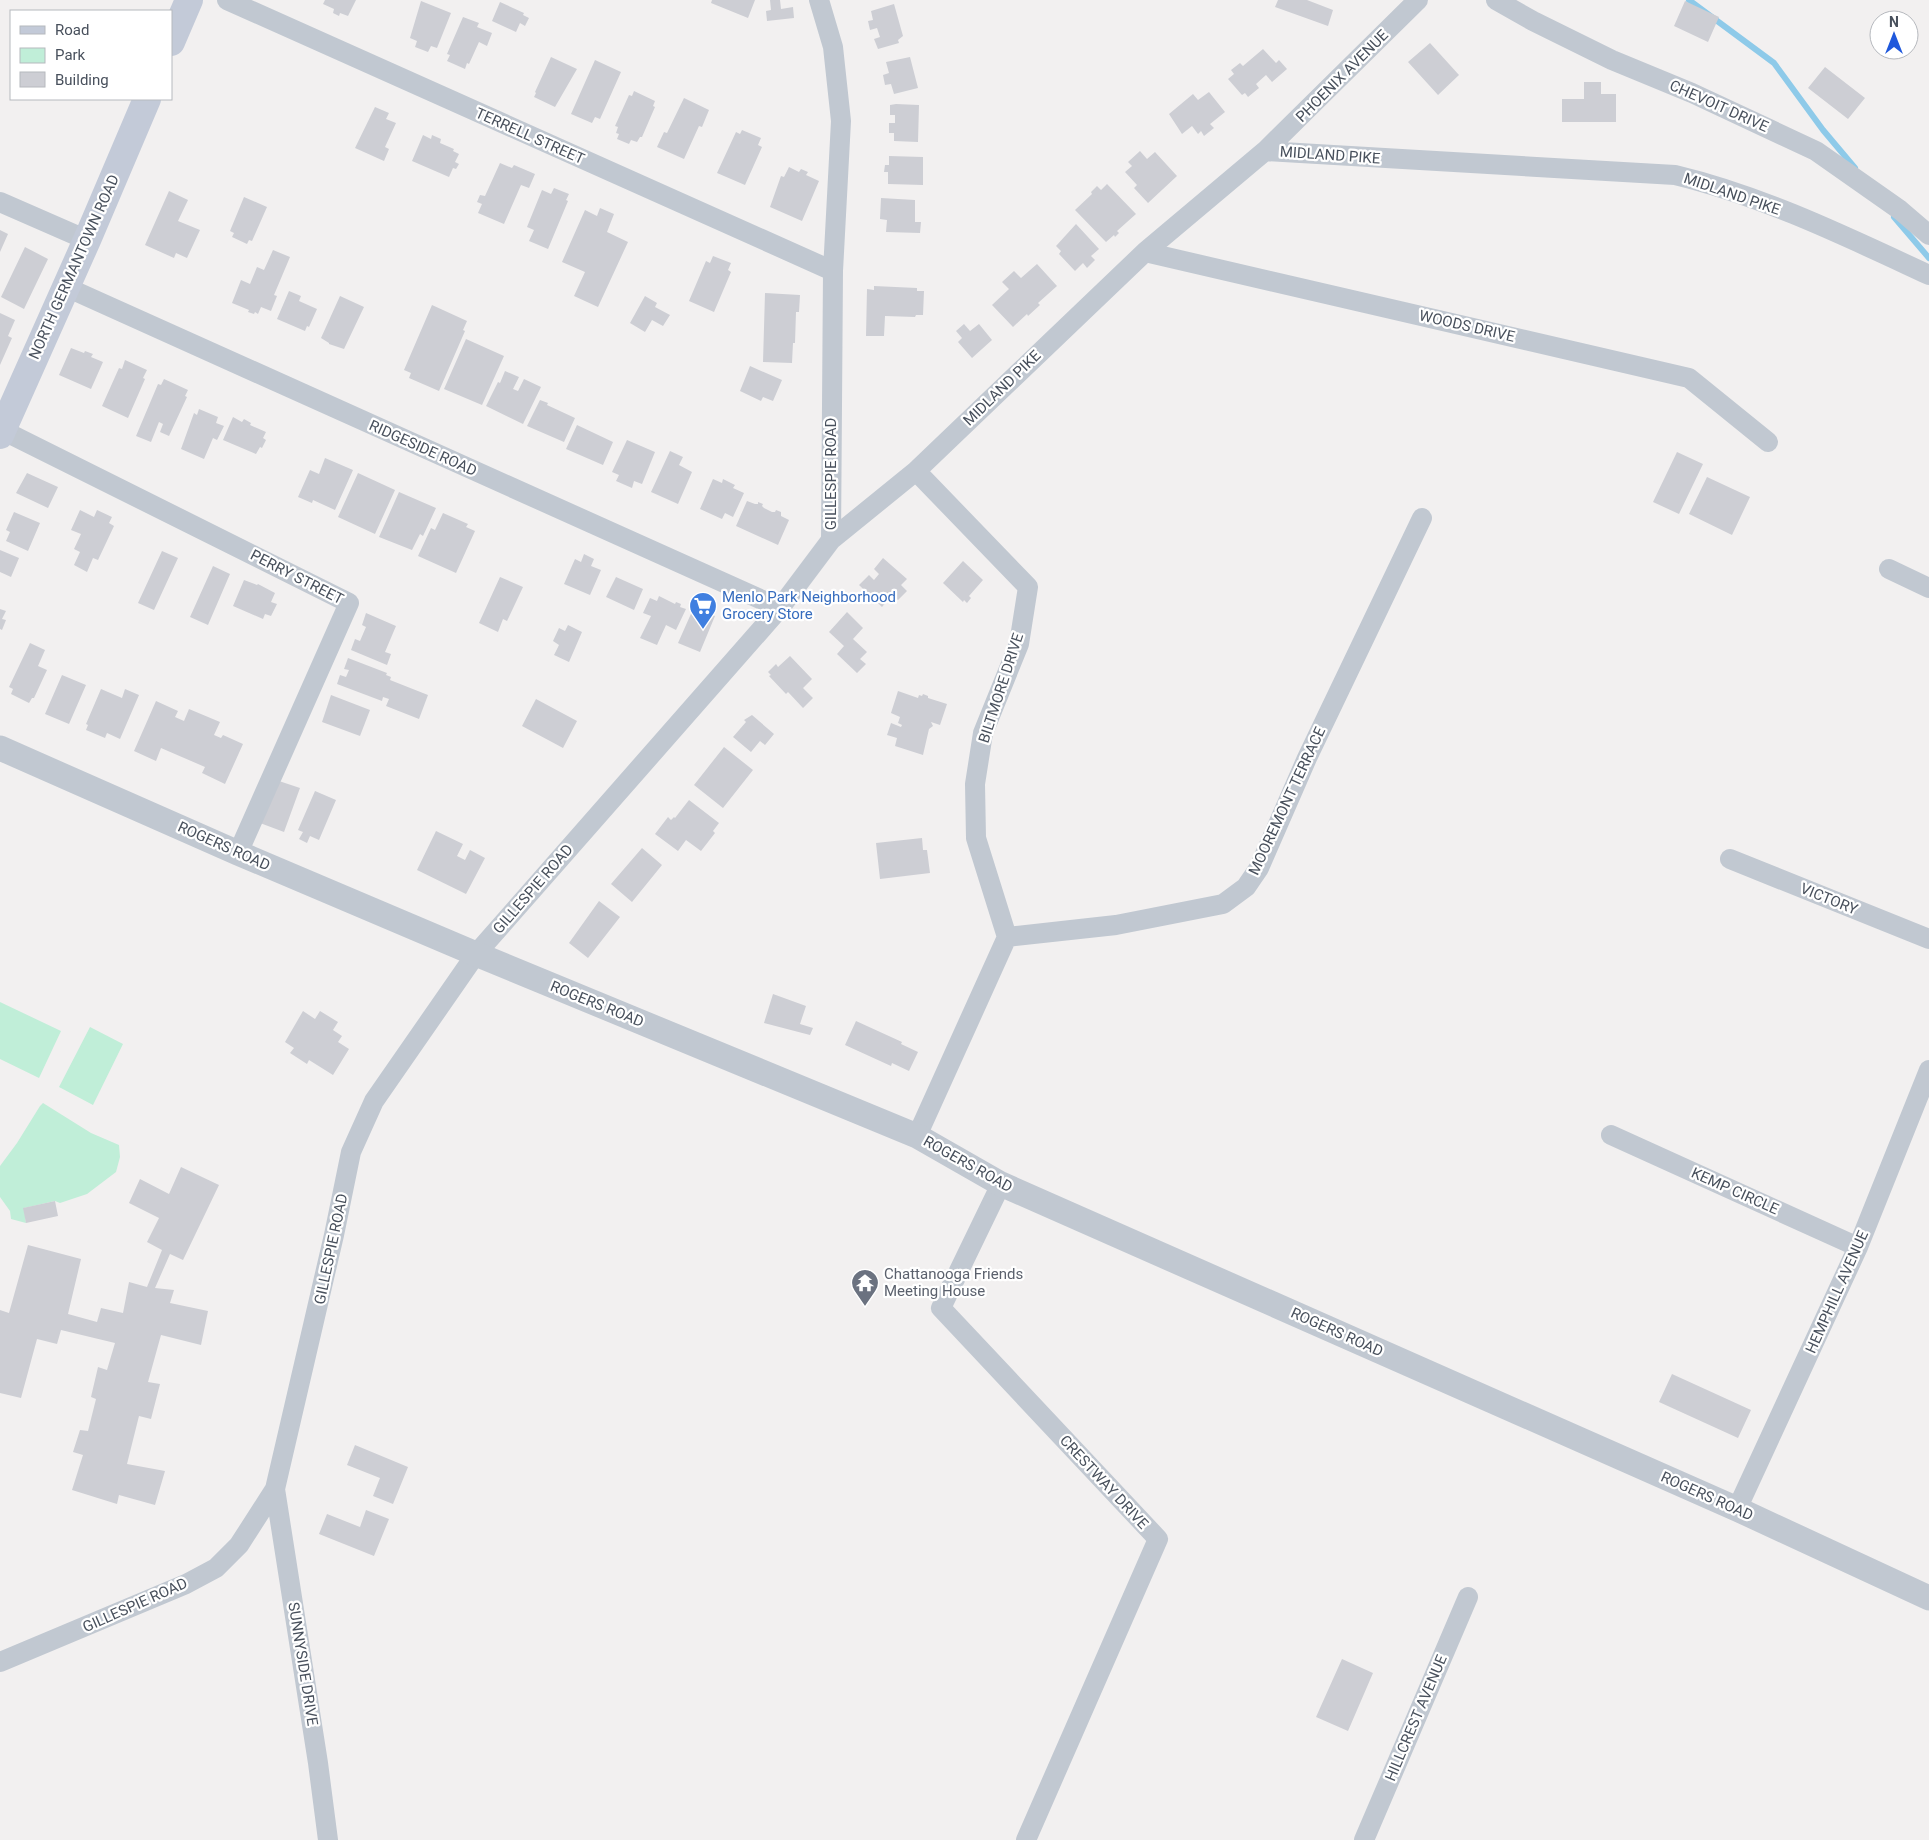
<svg xmlns="http://www.w3.org/2000/svg" width="1929" height="1840" font-family="Roboto,sans-serif">
<style>
.green{fill:#c0eed8}
.lines{fill:none;stroke-linecap:round;stroke-linejoin:round}
.stream{stroke:#8ecae9;stroke-width:6}
.building{fill:#cdced4}
.minor{stroke:#c1c8d1;stroke-width:20}
.tertiary{stroke:#c1c8d1;stroke-width:25}
.secondary{stroke:#c3cad8;stroke-width:28}
.labels{text-anchor:middle;stroke-width:4.5;stroke-linejoin:round;paint-order:stroke}
.street-label{font-size:15px;fill:#48505c;stroke:#fff}
.shop-label{font-size:15px;fill:#366cbe;stroke:#fff;text-anchor:start}
.worship-label{font-size:15px;fill:#5b616d;stroke:#fff;text-anchor:start}
</style>
<rect width="100%" height="100%" fill="#f2f0f0"/>
<path class="green" d="M0 1002 61 1031 39 1078 0 1059Z
M90 1027 123 1044 93 1105 59 1087Z
M43 1103 91 1133 119 1145 120 1157 116 1172 87 1194 60 1203 55 1201 24 1208 26 1223 11 1219 10 1211 0 1197V1166L17 1143 40 1106Z"/>
<g class="lines">
<path class="stream" d="M1689 0 1774 63 1823 130 1855 168
M1894 217 1929 258"/>
</g>
<path class="building" d="M325 0H356L348 16 340 13 339 16 333 13 334 9 323 4Z
M712 0H755L748 18 711 3Z
M770 0H780L781 9 793 7 794 18 767 21 766 11 771 10Z
M1278 0H1307L1333 10 1328 26 1275 7Z
M421 1 451 13 437 48 431 46 428 52 415 47 417 41 410 38Z
M1685 1 1719 17 1708 42 1674 26Z
M500 2 524 13 523 15 529 18 525 26 520 23 516 32 492 21Z
M894 4 903 36 898 40 899 43 878 49 874 39 880 37 877 28 870 30 868 21 873 20 871 11Z
M463 17 479 23 477 27 492 33 487 46 479 42 469 64 467 63 465 69 447 61 450 55 447 54Z
M1430 43 1459 75 1438 95 1408 62Z
M1263 49 1276 63 1279 60 1287 69 1272 82 1266 75 1256 84 1259 88 1248 97 1245 93 1242 95 1228 79 1234 74 1231 70 1240 63 1243 66Z
M551 57 577 69 555 107 534 97 536 93 535 92Z
M910 57 918 88 894 94 891 84 885 85 883 75 889 73 886 62Z
M595 60 621 72 600 119 595 117 592 123 571 114Z
M1825 67 1865 98 1848 119 1808 88Z
M1584 82H1601V94H1616V122H1562V99H1584Z
M634 91 655 101 653 106 655 107 642 137H640L637 142 631 140 629 144 617 139 619 134 616 133 618 127 615 126 629 95 632 96Z
M1209 92 1225 112 1210 124 1214 128 1204 136 1201 131 1198 134 1192 126 1182 134 1169 114 1193 94 1198 100Z
M684 98 709 110 702 127 699 126 684 159 657 147 664 132 667 133Z
M896 104 919 105 918 142 894 141V133H889V123H895V115H890V105Z
M375 107 389 113 386 119 396 123 385 147 389 149 384 161 355 148Z
M742 130 761 138 758 145 762 147 745 185 717 173 736 132 740 134Z
M423 135 431 139 432 135 441 139 440 143 454 149 453 151 459 154 455 162 459 164 456 169 453 168 449 177 412 161Z
M1140 151 1147 159 1155 152 1177 176 1148 203 1134 188 1137 185 1125 172 1132 166 1128 162Z
M889 156 923 157V185L888 184V172H884L885 165H889Z
M500 163 512 168 514 165 535 174 529 188 521 185 504 224 478 213 482 204 477 202 480 195 485 196Z
M789 167 799 172 801 169 808 172 806 175 819 181 802 221 770 207 781 176 784 177Z
M1107 184 1136 214 1117 231 1119 233 1115 237 1114 235 1106 242 1075 210 1092 194 1091 192 1097 186 1101 190Z
M554 188 569 194 566 200 568 201 548 249 529 241 534 230 527 227 542 190 551 194Z
M169 191 188 200 178 221 200 230 187 258 176 253 174 258 145 245Z
M244 197 267 207 252 241 249 240 247 244 232 237 234 233 230 231Z
M881 198 915 200V222H921L920 233 886 232 887 220 880 219Z
M600 208 614 214 607 232 628 242 598 307 574 296 585 272 562 262 585 210 597 216Z
M1076 224 1099 249 1091 256 1095 260 1087 268 1083 263 1075 271 1059 254 1061 251 1056 246Z
M0 230 8 234 0 252Z
M25 247 48 259 24 309 1 297Z
M273 250 290 257 274 295 277 296 271 311 261 307 258 314 255 312 254 314 248 312 249 310 232 303 241 280 250 284 257 267 264 270Z
M713 256 731 263 728 270 731 272 714 312 689 301 706 261 710 263Z
M1037 264 1057 286 1038 303 1040 305 1028 316 1027 314 1013 327 992 305 1009 289 1002 282 1014 271 1021 278Z
M874 286 917 288V291H924L923 315H916L915 317 885 316 884 336H866L867 289 874 290Z
M289 291 301 296 299 301 317 309 309 327 307 326 305 331 277 319Z
M765 293 800 295 799 312H796L795 343H793L792 363 763 362Z
M340 296 364 307 344 349 329 344V343L321 338Z
M645 296 657 303 655 307 670 315 663 326 652 320 645 332 630 323Z
M432 305 467 321 463 330 465 331 439 391 409 378 411 373 404 370Z
M0 313 15 320 8 336 12 338 0 365Z
M964 324 970 331 979 324 992 340 972 358 958 342 962 338 956 331Z
M466 339 504 356 482 405 444 389Z
M71 348 84 353 85 351 93 354 91 357 103 362 91 389 59 375Z
M125 360 147 370 143 378 145 379 128 418 102 406 119 368 122 369Z
M750 366 782 380 773 401 763 397 761 401 740 391Z
M505 371 519 377 513 389 518 391 524 379 541 387 523 424 486 406 498 382 500 383Z
M164 379 188 390 185 396 187 397 169 436 160 432 163 424 159 422 151 442 136 436 158 384 161 385Z
M540 400 548 403 547 405 575 418 564 442 527 426Z
M199 409 218 417 216 423 224 426 217 440 213 438 204 459 181 449 194 413 197 415Z
M233 417 242 422 244 419 251 423 250 425 266 432 263 438 266 440 262 448 260 447 256 454 223 440Z
M577 425 613 442 603 465 566 449Z
M627 440 655 452 642 484 634 481 632 488 616 481 619 475 612 472Z
M670 451 683 457 679 465 692 472 678 504 651 492Z
M1677 452 1703 464 1679 514 1653 502Z
M325 458 353 470 335 510 313 500 312 503 298 497 310 470 319 474Z
M27 473 58 487 48 508 16 493Z
M358 473 395 490 375 534 338 517Z
M1707 477 1750 497 1732 535 1689 514Z
M713 479 722 483 723 479 735 485 733 488 744 493 733 517 725 513 722 519 700 509Z
M399 492 436 508 423 536 420 534 412 550 379 537Z
M747 501 755 504H758V502L763 504 762 506 764 508 772 512H775L776 510 781 512V516L789 520 778 545 736 526Z
M80 510 94 517 97 510 112 517 109 523 114 526 98 560 93 558 87 572 74 565 80 552 74 549 81 534 71 530Z
M14 512 40 523 28 551 6 541 10 532 6 530Z
M443 513 468 524 466 527 475 531 456 573 418 556 431 528 435 530Z
M0 550 19 558 11 577 0 572Z
M162 551 178 558 154 610 138 603Z
M584 554 594 559 591 566 601 570 590 595 564 584 575 559 581 562Z
M883 558 907 579 901 585 907 591 898 600 892 595 882 607 859 585 869 575 874 580 879 574 874 569Z
M963 561 983 580 969 596 971 598 967 603 964 600 963 602 943 583Z
M213 566 230 574 208 625 190 617Z
M500 577 523 587 507 621 503 619 498 632 479 623Z
M616 577 643 589 634 610 606 597Z
M244 580 257 585 258 584 275 593 271 602 277 604 271 616 265 614 263 619 233 606Z
M659 596 675 604 676 602 681 604 680 607 686 609 676 630 666 625 657 645 640 638 651 616 643 613 650 598 657 601Z
M694 607 715 616 700 652 678 643Z
M0 609 6 611 2 619 6 620 2 630 0 629Z
M847 612 863 628 853 639 867 652 860 659 866 664 857 673 837 654 844 646 829 632Z
M366 613 396 626 385 652 391 654 387 665 351 650 355 639 360 641 366 627 362 625Z
M568 625 582 632 569 662 554 655 559 645 553 641 559 628 565 631Z
M30 643 45 650 38 666 47 670 34 698H32L29 703 11 694 13 689 9 687Z
M790 656 812 679 803 688 813 698 803 708 788 692 786 694 769 676 771 675 768 672 776 664 778 667Z
M348 658 387 673 386 675 391 677 390 680 428 695 419 719 386 706 389 699 383 697 382 701 337 684 340 675 346 677 349 670 344 669Z
M62 675 86 685 69 724 45 714Z
M101 689 122 698 125 689 139 695 120 739 107 733 105 738 86 730 88 725 86 724Z
M898 691 918 698 919 695 922 696 923 694 928 696V698L947 704 940 725 931 722 933 726 929 729 923 755 895 746 897 738 887 735 891 723 901 727 902 725 898 723 900 717 891 713Z
M331 695 370 710 360 736 322 722Z
M536 699 577 721 563 748 522 726Z
M156 701 178 711 175 717 184 721 189 709 220 722 214 735 221 738 223 735 243 744 225 784 202 773 205 767 161 748 156 761 134 751Z
M752 715 774 734 765 745 760 741 751 752 733 737 746 722 744 720Z
M724 747 753 770 723 808 694 785Z
M276 780 300 788 284 832 260 823Z
M315 791 336 800 319 840 310 836 307 843 299 839 303 832 298 830Z
M689 800 719 823 713 831 715 833 701 851 686 840 678 851 655 834 668 817 671 820 674 817 675 818Z
M436 831 463 844 457 856 465 860 470 850 485 858 466 894 417 870Z
M922 838 923 850H927L930 873 880 879 876 843Z
M642 848 662 865 632 902 611 884Z
M599 901 620 917 588 958 569 943Z
M773 994 806 1006 800 1024 813 1028 810 1035 764 1023Z
M303 1011 315 1019 320 1011 338 1022 333 1030 342 1036 338 1042 349 1049 333 1075 309 1060 307 1064 290 1053 294 1048 285 1042Z
M856 1021 902 1042 901 1044 918 1052 909 1071 892 1063 891 1066 845 1045Z
M181 1167 219 1185 183 1260 170 1254 155 1288 174 1290 170 1303 208 1311 201 1345 161 1335 148 1382 160 1384 151 1419 139 1416 127 1464 165 1471 155 1505 119 1495 117 1504 72 1490 83 1455 73 1452 80 1430 88 1431 96 1399 91 1397 98 1367 107 1370 115 1343 61 1330 57 1344 37 1339 21 1398 0 1393V1310L9 1313 28 1245 81 1259 68 1314 97 1322 101 1308 123 1313 129 1282 147 1287 162 1250 147 1242 159 1218 129 1203 140 1179 169 1194Z
M55 1201 58 1216 26 1223 23 1208Z
M1672 1374 1751 1410 1738 1438 1659 1402Z
M355 1445 408 1467 393 1504 373 1496 380 1478 347 1465Z
M366 1510 389 1519 374 1556 319 1534 327 1514 360 1527Z
M1342 1659 1373 1673 1348 1731 1316 1717Z"/>
<g class="lines">
<path class="minor" d="M227 0 833 271
M819 0 833 47 841 121 833 271 831 540
M1496 0 1533 21 1612 60 1692 93 1816 151 1900 210 1929 235
M1265 151 1675 175C1763 196 1847 237 1929 275
M0 202 87 240
M1145 252 1689 378 1768 442
M66 287 780 608
M0 429 349 603 238 853
M916 471 1028 587 1019 644 983 733 975 784 976 838 1007 937 917 1136
M1889 569 1929 588
M1730 859 1929 939
M1007 937 1116 925 1223 904 1246 887 1259 868 1307 758 1422 518
M1611 1135 1858 1247
M1001 1184 941 1308 1158 1539 1026 1840
M275 1489 318 1763 328 1840
M1737 1509 1858 1247 1929 1070
M0 1662 186 1584 216 1568 239 1545 275 1489 334 1235 351 1152 374 1101 476 954 780 608 831 540 916 471 1145 252 1265 151 1418 0
M1364 1840 1468 1597"/>
<path class="tertiary" d="M0 748 238 853 476 954 917 1136 1001 1184 1737 1509 1929 1598"/>
<path class="secondary" d="M171 42 189 0
M0 435 87 240 147 99"/>
</g>
<defs>
<symbol id="supermarket-pin" viewBox="-11 -11 22 30"><path d="M0 17L-7.5 6A9.5 9.5 0 1 1 7.5 6Z" fill="#3f7fe0" stroke="#fff"/><path d="M-6-5.5h2.5l.6 2H6L4.5 2H-2.5L-4.4-4H-6ZM-1.5 3.2a1.3 1.3 0 1 0 .1 0ZM3 3.2a1.3 1.3 0 1 0 .1 0Z" fill="#fff"/></symbol>
<symbol id="temple-pin" viewBox="-11 -11 22 30"><path d="M0 17L-7.5 6A9.5 9.5 0 1 1 7.5 6Z" fill="#6b7280" stroke="#fff"/><path d="M0-6L5-2H3V0L6.5 2.5H4V6H1.5V3h-3V6H-4V2.5H-6.5L-3 0V-2H-5Z" fill="#fff"/></symbol>
</defs>
<g fill-rule="evenodd">
<use href="#supermarket-pin" x="687" y="590" width="32" height="43"/>
<use href="#temple-pin" x="849" y="1267" width="32" height="43"/>
</g>
<g class="labels">
<g class="street-label">
<text transform="translate(1342 76) rotate(-45)" y="5">PHOENIX AVENUE</text>
<text transform="translate(1719 106) rotate(24)" y="5">CHEVOIT DRIVE</text>
<text transform="translate(530 136) rotate(24)" y="5">TERRELL STREET</text>
<text transform="translate(1330 155) rotate(4)" y="5">MIDLAND PIKE</text>
<text transform="translate(1732 194) rotate(19)" y="5">MIDLAND PIKE</text>
<text transform="translate(74 267) rotate(-66)" y="5">NORTH GERMANTOWN ROAD</text>
<text transform="translate(1467 326) rotate(13)" y="5">WOODS DRIVE</text>
<text transform="translate(1002 388) rotate(-44)" y="5">MIDLAND PIKE</text>
<text transform="translate(423 448) rotate(24)" y="5">RIDGESIDE ROAD</text>
<text transform="translate(831 474) rotate(-90)" y="5">GILLESPIE ROAD</text>
<text transform="translate(297 577) rotate(27)" y="5">PERRY STREET</text>
<text transform="translate(1001 688) rotate(-72)" y="5">BILTMORE DRIVE</text>
<text transform="translate(1287 801) rotate(-65)" y="5">MOOREMONT TERRACE</text>
<text transform="translate(224 846) rotate(24)" y="5">ROGERS ROAD</text>
<text transform="translate(533 889) rotate(-49)" y="5">GILLESPIE ROAD</text>
<text transform="translate(1829 899) rotate(22)" y="5">VICTORY</text>
<text transform="translate(597 1004) rotate(22)" y="5">ROGERS ROAD</text>
<text transform="translate(968 1164) rotate(29)" y="5">ROGERS ROAD</text>
<text transform="translate(1735 1191) rotate(24)" y="5">KEMP CIRCLE</text>
<text transform="translate(331 1249) rotate(-78)" y="5">GILLESPIE ROAD</text>
<text transform="translate(1837 1292) rotate(-66)" y="5">HEMPHILL AVENUE</text>
<text transform="translate(1337 1332) rotate(24)" y="5">ROGERS ROAD</text>
<text transform="translate(1104 1482) rotate(47)" y="5">CRESTWAY DRIVE</text>
<text transform="translate(1707 1496) rotate(24)" y="5">ROGERS ROAD</text>
<text transform="translate(135 1605) rotate(-24)" y="5">GILLESPIE ROAD</text>
<text transform="translate(303 1664) rotate(81)" y="5">SUNNYSIDE DRIVE</text>
<text transform="translate(1416 1718) rotate(-67)" y="5">HILLCREST AVENUE</text>
</g>
<g class="shop-label">
<text x="722" y="602">Menlo Park Neighborhood<tspan x="722" dy="17">Grocery Store</tspan></text>
</g>
<g class="worship-label">
<text x="884" y="1279">Chattanooga Friends<tspan x="884" dy="17">Meeting House</tspan></text>
</g>
</g>
<rect x="10" y="10" width="162" height="90" fill="#ffffff" stroke="#b6b9be"/>
<rect x="20" y="26" width="25" height="8" fill="#c3cad8" stroke="#b6b9be"/>
<text x="55" y="35" font-size="15" fill="#48505c">Road</text>
<rect x="20" y="48" width="25" height="15" fill="#c0eed8" stroke="#b6b9be"/>
<text x="55" y="60" font-size="15" fill="#48505c">Park</text>
<rect x="20" y="72" width="25" height="15" fill="#cdced4" stroke="#b6b9be"/>
<text x="55" y="85" font-size="15" fill="#48505c">Building</text>
<g transform="translate(1894 35)"><circle r="24" fill="#ffffff" stroke="#b6b9be"/>
<path d="M0-4L9 19L0 12L-9 19Z" fill="#1f58dc"/>
<text y="-8" font-size="14" font-weight="bold" text-anchor="middle" fill="#48505c">N</text>
</g>
</svg>
